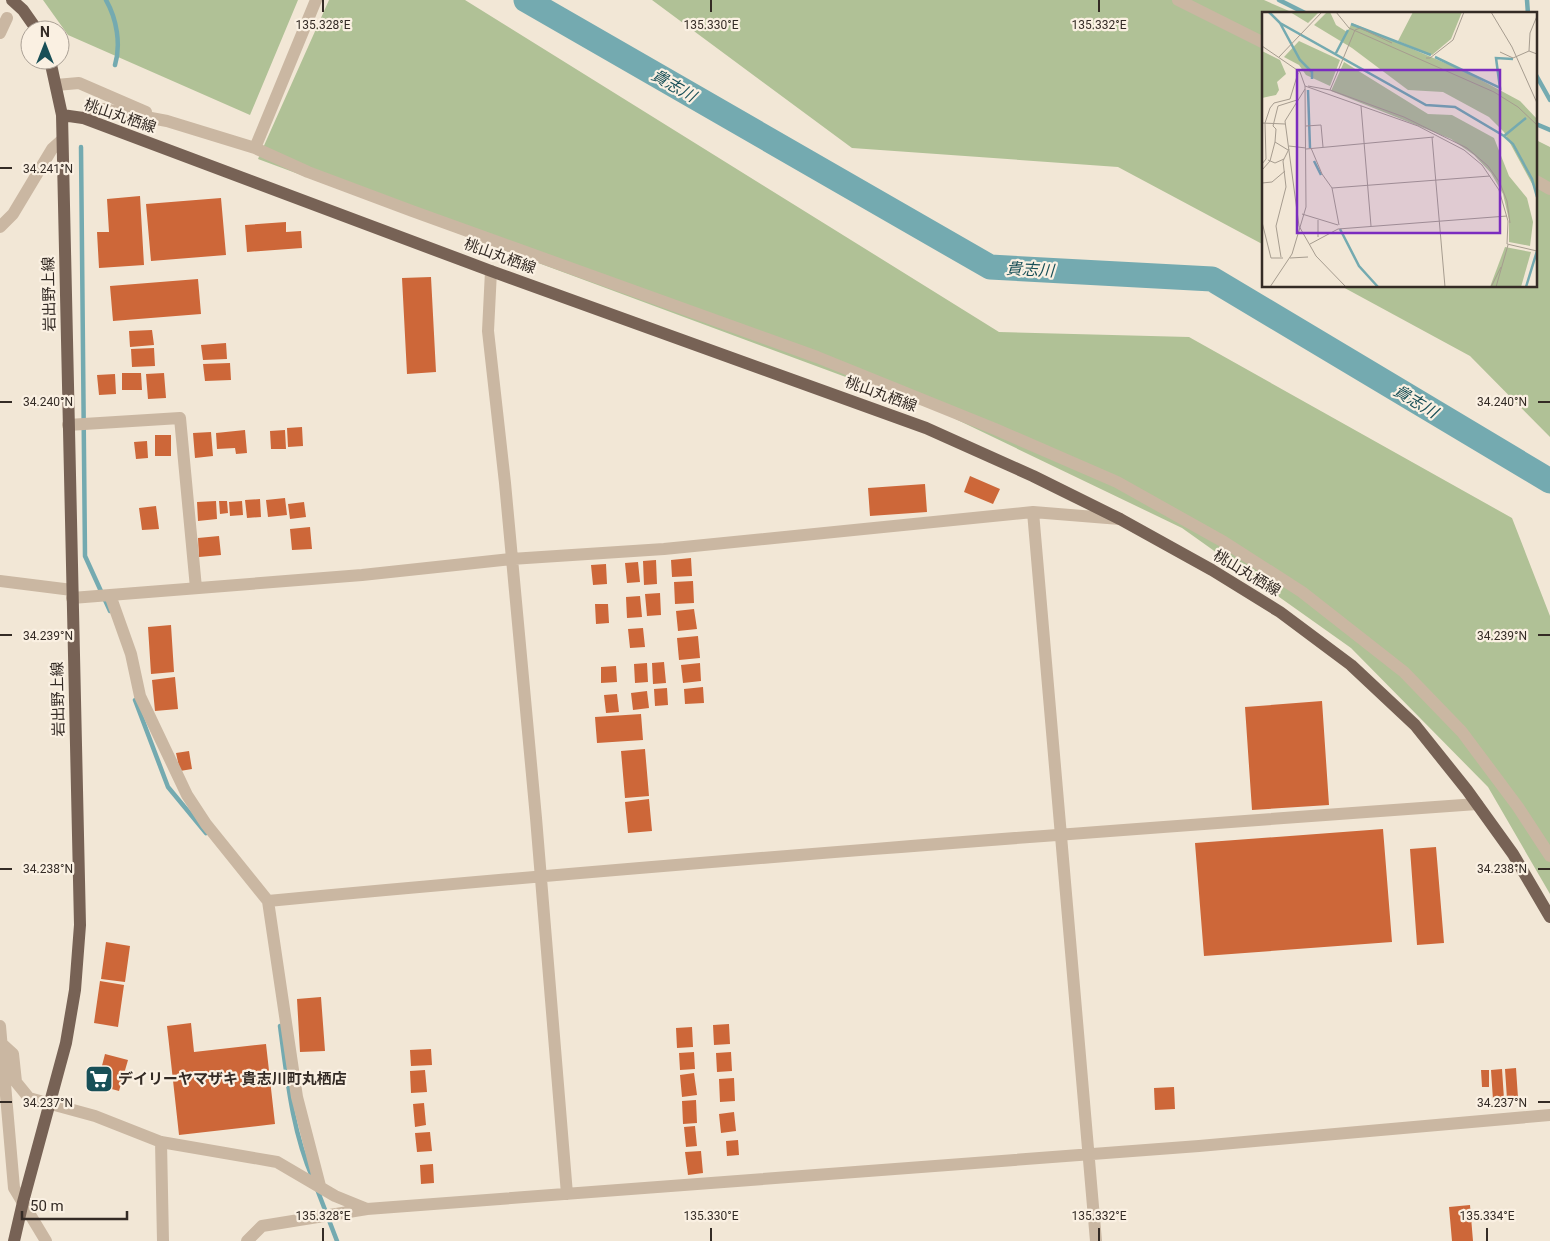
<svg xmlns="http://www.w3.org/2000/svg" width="1550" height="1241" font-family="Roboto,'Noto Sans JP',sans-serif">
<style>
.green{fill:#b0c196}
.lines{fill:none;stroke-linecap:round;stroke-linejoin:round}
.stream{stroke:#74aab0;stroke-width:4.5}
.river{stroke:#74aab0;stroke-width:25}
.building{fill:#cd6739}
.minor{stroke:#cab7a2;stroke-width:12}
.major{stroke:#776255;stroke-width:12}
.ticks{fill:none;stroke:#342b25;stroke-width:2}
.labels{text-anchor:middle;stroke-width:4.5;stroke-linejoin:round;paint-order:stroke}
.street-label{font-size:15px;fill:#342b25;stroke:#faf0e2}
.poi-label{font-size:15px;font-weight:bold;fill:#342b25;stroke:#faf0e2;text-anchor:start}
.water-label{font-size:16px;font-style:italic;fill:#184f57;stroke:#faf0e2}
.inset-river{fill:none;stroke:#74aab0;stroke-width:2.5}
.inset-road{fill:none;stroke:#a69c8f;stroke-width:1}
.view{fill:#7b2cbf;fill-opacity:0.15;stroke:#7b2cbf;stroke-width:2.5}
.inset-edge{fill:none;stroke:#342b25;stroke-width:2.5}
.ticks-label{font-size:12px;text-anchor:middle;fill:#342b25;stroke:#faf0e2;stroke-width:4.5;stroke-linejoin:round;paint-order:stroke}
</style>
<rect width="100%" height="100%" fill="#f2e7d6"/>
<path class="green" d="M43 0H298L250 115 68 35Z
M329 0H465L999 332 1189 337 1512 518 1550 616V894L1488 787 1351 648 1182 528 943 413 258 159Z
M652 0H1264L1296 14H1264V245L1118 167 852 148Z
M1536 140 1550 147V437L1470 356 1341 286H1536Z"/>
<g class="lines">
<path class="stream" d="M106 0C117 19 121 45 115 65
M1279 0 1307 14
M1527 0 1528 14
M1536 75 1550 100
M1536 124 1550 130
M81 147 85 556 110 611
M135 700 168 787 206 833
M280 1026C287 1078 292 1131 313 1179
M317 1189 337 1241"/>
<path class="river" d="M526 0 990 267 1212 279 1550 481"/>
</g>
<path class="building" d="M140 196 144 265 99 268 97 232H109L107 199Z
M221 198 226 255 151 261 146 204Z
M286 222V232L301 231 302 248 247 252 245 225Z
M431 277 436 372 407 374 402 278Z
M198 279 201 314 113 321 110 286Z
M152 330 154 345 130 347 129 331Z
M226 343 227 359 203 360 201 345Z
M154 348 155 366 132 367 131 349Z
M230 363 231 380 205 381 203 364Z
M122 373H141L142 390H122Z
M164 373 166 398 148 399 146 374Z
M115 374 116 394 99 395 97 375Z
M302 427 303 446 288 447 287 428Z
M245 430 247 453 236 454 235 448 217 449 216 433Z
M285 430 286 449H271L270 431Z
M211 432 213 456 195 458 193 433Z
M155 435H171V456H155Z
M147 441 148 458 136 459 134 442Z
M970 476 1000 489 993 504 964 492Z
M925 484 927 512 870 516 868 488Z
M285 498 287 515 268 517 266 500Z
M260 499 261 517 247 518 245 500Z
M216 501 217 519 198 521 197 502Z
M219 501H227L228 513 220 514Z
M242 501 243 515 230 516 229 502Z
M304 502 306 517 290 519 288 504Z
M156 506 159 529 142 530 139 508Z
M310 527 312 549 292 550 290 529Z
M219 536 221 555 199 557 198 538Z
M691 558 692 576 672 577 671 560Z
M656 560 657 584 644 585 643 561Z
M638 562 640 582 627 583 625 563Z
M606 564 607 584 593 585 591 565Z
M693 581 694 603 675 604 674 582Z
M660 593 661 615 647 616 645 594Z
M640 596 642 617 627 618 626 597Z
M595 604H608L609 623 596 624Z
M694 609 697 629 678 631 676 611Z
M171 625 174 672 151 674 148 627Z
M643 628 645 647 630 648 628 629Z
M698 636 700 658 679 660 677 638Z
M664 662 666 683 653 684 652 663Z
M647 663 648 682 635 683 634 664Z
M700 663 701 681 683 683 681 665Z
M616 666 617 682 601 683V667Z
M175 677 178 709 155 711 152 680Z
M703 687 704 703 685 704 684 689Z
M667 688 668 705 655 706 654 689Z
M647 691 649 708 633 710 631 693Z
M617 694 619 712 606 713 604 695Z
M1322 701 1329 805 1252 810 1245 707Z
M641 714 643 740 597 743 595 717Z
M645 749 649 796 625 798 621 751Z
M189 751 192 769 180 771 176 753Z
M649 799 652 831 628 833 625 802Z
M1383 829 1392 942 1204 956 1195 843Z
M1436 847 1444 943 1417 945 1410 849Z
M106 942 130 946 125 982 101 979Z
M100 981 124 985 118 1027 94 1023Z
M321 997 325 1051 300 1052 297 999Z
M191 1023 194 1052 266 1044 275 1124 179 1135 167 1026Z
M729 1024 730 1044 714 1045 713 1025Z
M692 1027 693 1047 677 1048 676 1028Z
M431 1049 432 1065 411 1066 410 1050Z
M694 1052 695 1069 680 1070 679 1053Z
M731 1052 732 1071 717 1072 716 1053Z
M105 1054 128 1060 119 1091 97 1085Z
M1516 1068 1518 1098 1507 1099 1505 1069Z
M1502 1069 1504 1099 1493 1100 1491 1070Z
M425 1070 427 1092 411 1093 410 1071Z
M1481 1070H1489V1087H1482Z
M694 1073 697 1095 682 1097 680 1075Z
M734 1078 735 1101 720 1102 719 1079Z
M1174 1087 1175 1109 1155 1110 1154 1088Z
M696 1100 697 1123 683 1124 682 1101Z
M424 1103 426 1125 415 1127 413 1104Z
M734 1112 736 1131 721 1133 719 1114Z
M695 1126 697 1146 686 1147 684 1127Z
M430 1132 432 1151 417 1152 415 1133Z
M738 1140 739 1155 727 1156 726 1141Z
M701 1151 703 1173 688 1175 685 1152Z
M433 1164 434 1183 421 1184 420 1165Z
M1470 1205 1473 1241H1452L1449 1207Z"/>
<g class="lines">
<path class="minor" d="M1178 0 1264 43
M0 33 7 18
M56 85 79 83 146 112
M83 118 103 109 167 121 255 148 308 172 412 211 817 357 995 429 1117 482 1224 542 1302 592 1404 672 1462 732 1518 807 1550 856
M255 148 316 0
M1536 181 1550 189
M0 227 13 214 52 149 62 140
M491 271 488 331 505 483 536 818 567 1194
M68 425 180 418 196 588
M1033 512 1096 1241
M0 581 72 590
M110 595 131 654 140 696 187 795 206 824 268 901 297 1097 320 1186
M72 598 362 575 511 559 664 549 1033 512 1120 519
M268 901C671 863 1074 833 1477 804
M0 1026 14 1188 46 1241
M2 1044 13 1054 16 1082 29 1098 95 1116 161 1142 277 1162 335 1196 367 1209
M161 1142 163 1241
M247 1241 262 1226 367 1209 1199 1146 1550 1115"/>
<path class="major" d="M12 0 23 10 37 30
M62 115 83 118 491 271 926 428 1033 476 1120 519 1212 570 1280 612 1351 665 1415 725 1467 790 1513 854 1550 917
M14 1241 23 1202 66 1043 75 990 80 925 62 115 50 60"/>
</g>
<path class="ticks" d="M323 0V12M711 0V12M1099 0V12M0 168H12M0 402H12M1538 402H1550M0 635H12M1538 635H1550M0 869H12M1538 869H1550M0 1102H12M1538 1102H1550M323 1228V1241M711 1228V1241M1099 1228V1241M1487 1228V1241"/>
<defs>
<symbol id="supermarket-square" viewBox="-11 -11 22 22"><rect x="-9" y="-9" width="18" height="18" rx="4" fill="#184f57" stroke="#faf0e2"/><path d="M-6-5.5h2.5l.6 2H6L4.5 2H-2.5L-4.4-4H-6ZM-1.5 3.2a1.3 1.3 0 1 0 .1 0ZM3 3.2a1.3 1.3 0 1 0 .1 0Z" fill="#fff"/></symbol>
</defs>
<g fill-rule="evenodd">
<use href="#supermarket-square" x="83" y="1063" width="32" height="32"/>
</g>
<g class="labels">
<g class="street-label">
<text transform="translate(120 116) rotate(19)" y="5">桃山丸栖線</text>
<text transform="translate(500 256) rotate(20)" y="5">桃山丸栖線</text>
<text transform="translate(49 294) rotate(-91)" y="5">岩出野上線</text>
<text transform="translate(881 394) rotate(20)" y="5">桃山丸栖線</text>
<text transform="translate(1247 573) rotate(31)" y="5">桃山丸栖線</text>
<text transform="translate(58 699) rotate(-91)" y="5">岩出野上線</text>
</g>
<g class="poi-label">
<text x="118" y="1084">デイリーヤマザキ 貴志川町丸栖店</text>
</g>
<g class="water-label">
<text transform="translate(674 85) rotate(30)" y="6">貴志川</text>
<text transform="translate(1030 269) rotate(3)" y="6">貴志川</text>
<text transform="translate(1416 401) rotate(31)" y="6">貴志川</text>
</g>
</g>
<g transform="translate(1262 12)">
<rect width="275" height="275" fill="#f2e7d6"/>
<path d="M28 0H57L46 11ZM65 0H68L74 13 85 20 90 11 204 60 258 89 275 107V181L242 120 227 105 181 80 146 78 90 36 52 13ZM151 0 189 1 200 0 189 27 170 43 136 29ZM37 29 78 48 68 74 44 63 37 53 22 45ZM0 39 18 48 24 62 15 70 17 78 14 83 0 86ZM82 50 166 102 190 103 232 126 247 164 265 186 271 210 268 234 247 230V208L241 182 229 161 212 143 189 127 69 79ZM243 235 269 240 259 275H228Z" fill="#b0c196"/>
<path class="inset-river" d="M7 0 18 11 164 93 193 95 242 124 251 132 270 167 275 185M18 11 38 48 50 60V67M89 12 169 43M74 41 86 18M173 45 238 76 234 46 251 47M46 78 48 136M242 124 264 106M52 149 59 163M78 217 97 254 116 275M264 275 275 239"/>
<path class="inset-road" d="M74 0 87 16 232 80 256 95 275 113M229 0 250 35 275 91M0 34 38 60 43 74 44 195 30 242 8 275M267 39 268 21 275 4M238 40 251 46 267 39 275 42M17 45 60 0M164 46H168L191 28 202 0M43 74 156 114 202 138 220 153 237 178 246 209 245 232 275 239M46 74 68 78 142 105 205 136 226 154 238 171 245 189 248 211M43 77 23 109 37 214 54 244 84 275M68 78 93 18 98 16 130 31M99 94 109 214M0 111 23 112M44 114 59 113 61 135M170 125 183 275M13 130 26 138M27 134 44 136M49 136 60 162 70 176 77 213M44 137 172 125M6 148 13 151 22 147M0 152 4 147 3 111 8 96 12 91 28 87 36 61M0 158 8 149 13 130 14 117 11 114 16 94 35 88M0 171 10 170 23 159M70 176 228 164M40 202 76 213M56 208V225M0 210 9 246H21M48 232 76 217 245 204M19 245 14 214 24 175 21 149 27 137M28 246 46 245M229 275 239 255M234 275 246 233"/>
<path class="view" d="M35 58H238V221H35Z"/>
<rect width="275" height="275" class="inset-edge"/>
</g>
<g class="ticks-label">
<text x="323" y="29">135.328°E</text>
<text x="711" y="29">135.330°E</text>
<text x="1099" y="29">135.332°E</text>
<text x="48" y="173">34.241°N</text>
<text x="48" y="406">34.240°N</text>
<text x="1502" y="406">34.240°N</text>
<text x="48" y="640">34.239°N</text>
<text x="1502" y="640">34.239°N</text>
<text x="48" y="873">34.238°N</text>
<text x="1502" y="873">34.238°N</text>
<text x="48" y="1107">34.237°N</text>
<text x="1502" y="1107">34.237°N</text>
<text x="323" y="1220">135.328°E</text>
<text x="711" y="1220">135.330°E</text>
<text x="1099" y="1220">135.332°E</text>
<text x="1487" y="1220">135.334°E</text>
</g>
<g transform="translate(45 45)"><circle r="24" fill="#faf0e2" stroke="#aba196"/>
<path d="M0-4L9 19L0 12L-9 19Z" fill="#184f57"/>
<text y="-8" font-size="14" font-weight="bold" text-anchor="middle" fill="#342b25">N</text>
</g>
<path d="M22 1211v8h105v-8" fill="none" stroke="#342b25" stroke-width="2.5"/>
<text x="30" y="1211" font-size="15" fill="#342b25" stroke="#faf0e2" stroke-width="4" paint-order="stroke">50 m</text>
</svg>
